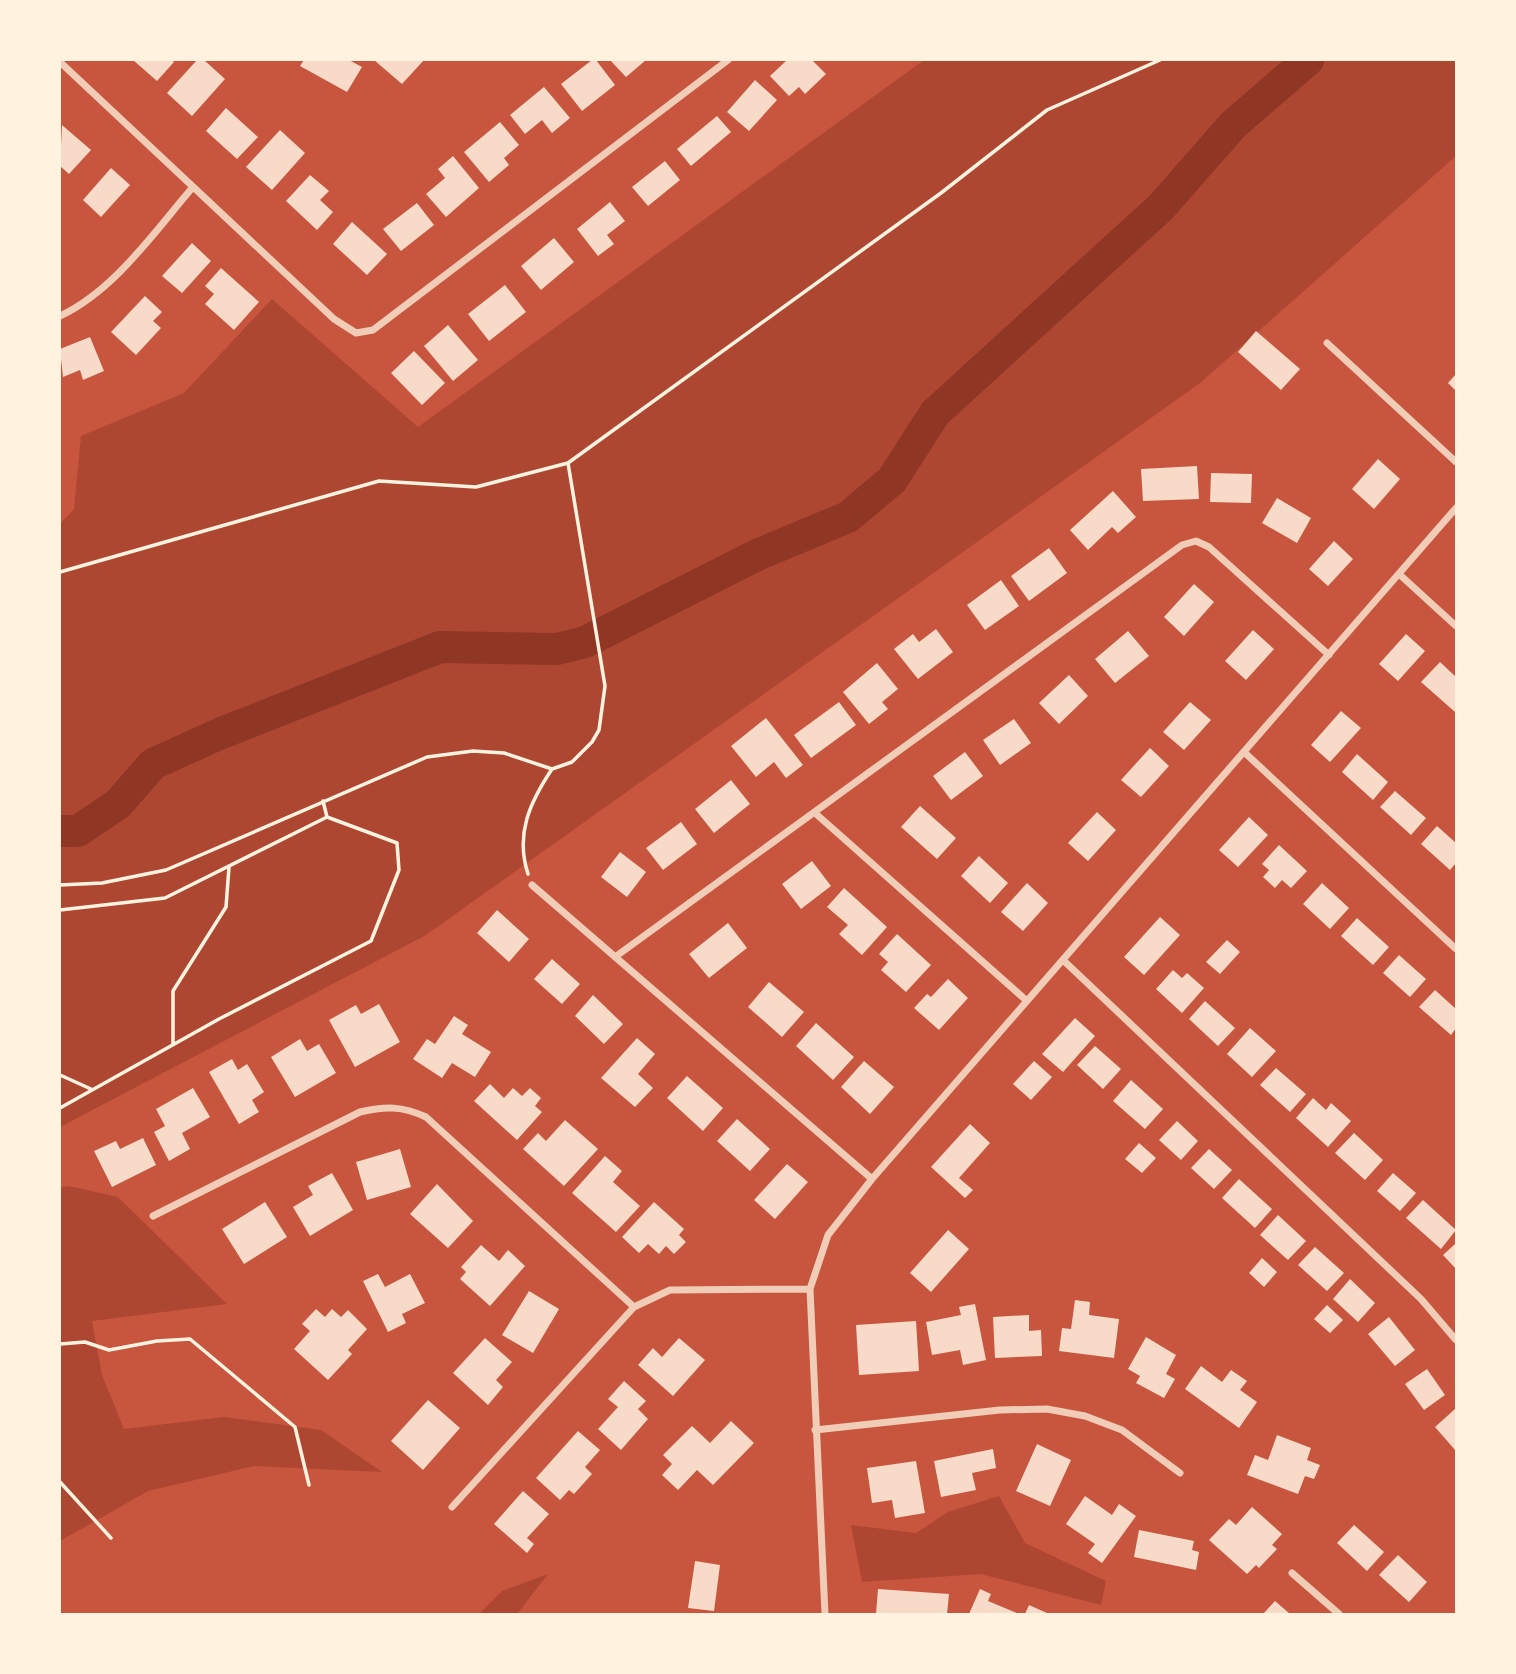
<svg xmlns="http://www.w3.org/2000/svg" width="1516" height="1674" font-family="'Public Sans',sans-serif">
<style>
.green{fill:#ae4732}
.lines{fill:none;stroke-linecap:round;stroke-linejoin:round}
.river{stroke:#8f3625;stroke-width:32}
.building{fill:#f7dbc8}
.path{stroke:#fff3e0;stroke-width:3.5}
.minor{stroke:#f1ccb7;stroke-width:7}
</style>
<rect width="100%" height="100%" fill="#c8553d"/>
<path class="green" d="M924 60H1456V156L1200 383 426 935 60 1127V524L74 509 81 436 184 393 272 299 418 427Z
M69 1186 118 1197 227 1304 92 1321 102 1375 124 1429 224 1417 321 1430 382 1472 254 1466 148 1491 60 1541V1188Z
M999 1496 1025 1543 1106 1581 1101 1605 981 1574 862 1582 851 1525 916 1533 948 1512Z
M548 1574 517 1614H479L502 1591Z"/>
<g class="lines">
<path class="river" d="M60 831H78L118 804 153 764 219 734 440 647 557 649 585 642 757 555 848 517 892 480 935 413 1161 207 1233 125 1308 60"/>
</g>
<path class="building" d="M133 60H171L174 62 157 81Z
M197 60H204L225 79 192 116 167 93Z
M304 60H349L362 67 347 92 300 66Z
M374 60H424L402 84Z
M592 60H596L615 85 582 111 561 84Z
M610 60H646L626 77Z
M787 60H812L826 74 805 94 799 87 789 96 770 76Z
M755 80 777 100 749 131 727 112Z
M544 87 570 118 552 133 542 120 525 134 510 115Z
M226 108 258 137 237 159 206 131Z
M717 116 731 132 691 166 677 149Z
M500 122 519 145 504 158 509 165 489 182 464 152Z
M62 125 91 150 69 174 60 166Z
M280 130 305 153 272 190 246 167Z
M453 156 479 188 446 217 426 194 445 178 438 169Z
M665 161 680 180 648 206 632 187Z
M111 168 130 185 101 217 83 200Z
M310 175 329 191 320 200 333 212 317 230 286 201Z
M610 202 625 221 607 235 614 244 598 256 577 229Z
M417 203 434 225 401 251 383 229Z
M352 222 387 254 367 275 333 244Z
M554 238 574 262 541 290 521 266Z
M192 243 211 261 182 293 162 276Z
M221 268 259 302 234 330 205 304 214 294 205 286Z
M505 285 526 312 489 341 468 314Z
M145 296 162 312 153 321 161 328 136 355 111 332Z
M448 325 478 360 453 381 424 346Z
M1256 331 1300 369 1281 390 1238 352Z
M90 337 104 371 83 380 80 370 63 377 60 349Z
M414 351 445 383 422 405 391 373Z
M1456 374V391L1448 383Z
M1378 459 1400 479 1374 509 1352 489Z
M1197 466 1199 499 1143 501 1141 469Z
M1211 473 1252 474 1251 503 1210 502Z
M1113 491 1136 517 1118 533 1112 527 1088 550 1070 530Z
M1277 498 1311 518 1297 543 1262 523Z
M1334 541 1353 559 1328 586 1309 569Z
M1049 548 1067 573 1029 601 1011 576Z
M1001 580 1019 606 985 630 967 605Z
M1194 584 1214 602 1184 636 1164 617Z
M936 629 953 652 918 679 894 649 913 634 919 642Z
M1253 630 1274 649 1246 680 1225 661Z
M1128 631 1149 656 1115 683 1095 659Z
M1406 634 1425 651 1398 681 1379 664Z
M1440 662 1456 677 1455 712 1421 682Z
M877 663 898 689 882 702 888 709 869 724 843 692Z
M1069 675 1088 696 1059 724 1039 703Z
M839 702 856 725 811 758 794 735Z
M1190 702 1211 720 1184 750 1163 732Z
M1341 711 1361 728 1330 762 1311 745Z
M766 718 803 765 786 778 774 762 756 777 731 746Z
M1014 719 1031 743 1000 765 983 740Z
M1150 748 1169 766 1141 797 1121 780Z
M965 752 983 776 951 800 933 776Z
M1357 754 1388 782 1373 800 1342 772Z
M731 780 750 804 714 833 695 809Z
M1395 791 1426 818 1411 835 1380 807Z
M920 806 956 838 937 859 901 827Z
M1097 812 1116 830 1088 861 1068 843Z
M1249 817 1268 835 1238 867 1219 850Z
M681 822 697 844 663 870 646 848Z
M1437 826 1456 843V863L1450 870 1421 844Z
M1279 845 1307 871 1291 888 1282 880 1275 888 1263 877 1269 870 1262 864Z
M620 852 646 872 627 897 601 877Z
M979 856 1008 883 990 903 961 876Z
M812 861 831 886 801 909 782 884Z
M1027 883 1048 903 1023 931 1001 912Z
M1322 883 1349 908 1330 929 1303 904Z
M844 888 887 927 862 955 839 934 848 925 827 907Z
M497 910 529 939 509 962 477 933Z
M1160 917 1180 935 1144 975 1124 957Z
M1357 918 1389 947 1373 965 1341 936Z
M728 923 747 948 709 978 689 954Z
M897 934 931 965 906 992 881 970 888 962 879 954Z
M1227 940 1240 952 1220 974 1206 962Z
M1399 955 1426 979 1410 997 1383 973Z
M552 959 580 984 562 1004 534 979Z
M1173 970 1182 978 1187 973 1204 988 1182 1013 1156 989Z
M948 979 968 998 939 1030 914 1008 927 994 931 997Z
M769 982 804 1012 782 1037 748 1007Z
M1435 990 1456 1009V1028L1451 1035 1419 1007Z
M593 995 623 1024 604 1044 575 1016Z
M1205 1001 1235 1028 1218 1046 1189 1019Z
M379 1004 400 1042 355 1067 329 1020 356 1005 361 1014Z
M454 1016 468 1025 462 1034 491 1052 475 1077 452 1063 442 1078 413 1059 427 1039 435 1044Z
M1075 1018 1095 1036 1063 1072 1042 1054Z
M816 1023 854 1057 833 1080 796 1046Z
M1250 1028 1276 1051 1252 1077 1227 1054Z
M637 1038 655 1054 638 1074 653 1088 635 1107 601 1078Z
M300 1039 307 1051 319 1044 336 1073 295 1097 271 1057Z
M1095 1046 1121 1069 1103 1089 1077 1065Z
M232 1059 238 1070 247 1064 264 1092 252 1100 259 1112 239 1124 209 1072Z
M864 1061 894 1087 870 1114 841 1087Z
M1034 1061 1052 1077 1031 1100 1013 1084Z
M1276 1068 1306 1094 1290 1112 1260 1085Z
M687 1076 723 1108 703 1131 667 1098Z
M1131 1080 1163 1109 1145 1129 1113 1101Z
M490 1084 504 1098 513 1088 522 1096 530 1088 541 1098 535 1106 542 1112 517 1140 474 1101Z
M193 1088 210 1117 182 1133 190 1149 169 1161 154 1132 165 1126 156 1109Z
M1313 1098 1326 1110 1331 1103 1351 1121 1328 1147 1296 1118Z
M737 1119 770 1149 750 1171 717 1141Z
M565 1120 598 1149 564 1186 523 1149 538 1133 546 1141Z
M1177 1121 1198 1141 1181 1160 1159 1140Z
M970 1124 990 1143 959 1178 973 1190 965 1198 931 1167Z
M1354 1133 1383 1160 1365 1180 1335 1153Z
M143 1138 156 1165 112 1187 94 1151 116 1141 120 1149Z
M1139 1143 1156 1158 1142 1173 1125 1159Z
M400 1149 411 1187 367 1200 356 1162Z
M1209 1149 1232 1170 1214 1189 1191 1168Z
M605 1156 622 1171 613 1182 640 1206 616 1232 572 1193Z
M787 1164 808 1182 775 1219 754 1200Z
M332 1173 353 1210 310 1236 293 1207 313 1195 308 1186Z
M1393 1173 1416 1193 1400 1211 1377 1191Z
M1239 1179 1272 1209 1255 1228 1222 1198Z
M437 1184 473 1221 448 1248 410 1214Z
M1423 1200 1456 1230 1441 1249 1406 1218Z
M265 1202 287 1237 244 1264 222 1229Z
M654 1202 684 1229 679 1235 686 1242 674 1254 666 1246 659 1254 648 1244 639 1253 622 1237Z
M1278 1215 1306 1241 1288 1260 1260 1235Z
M948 1230 969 1249 931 1292 910 1273Z
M1456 1243V1269L1443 1255Z
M481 1245 499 1261 508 1250 525 1266 490 1306 460 1279 466 1272 461 1267Z
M1315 1247 1344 1273 1327 1291 1298 1265Z
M1262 1258 1277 1272 1264 1287 1249 1273Z
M378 1274 385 1287 410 1274 425 1303 402 1314 406 1323 388 1332 363 1281Z
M1350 1279 1375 1303 1358 1322 1333 1299Z
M529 1291 559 1309 533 1353 502 1335Z
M1075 1300 1090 1302 1089 1315 1119 1319 1114 1358 1059 1351 1062 1328 1071 1329Z
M975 1304 986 1360 963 1365 960 1350 932 1355 926 1322 961 1315 959 1307Z
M1327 1305 1343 1320 1330 1333 1314 1319Z
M316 1309 325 1317 332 1309 341 1317 348 1310 367 1329 348 1350 352 1354 328 1380 294 1349 310 1331 302 1324Z
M1029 1315V1331L1041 1330 1042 1356 995 1358 993 1317Z
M1389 1317 1415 1350 1395 1366 1368 1334Z
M916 1321 919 1371 859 1375 856 1325Z
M1146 1337 1176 1355 1166 1374 1175 1379 1164 1398 1136 1383 1140 1376 1128 1369Z
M485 1338 512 1362 496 1380 503 1387 488 1405 453 1373Z
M679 1338 705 1360 673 1396 638 1365 653 1348 662 1357Z
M1201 1366 1222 1382 1231 1370 1247 1381 1240 1390 1257 1402 1239 1428 1185 1389Z
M1427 1369 1445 1395 1424 1410 1405 1384Z
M624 1381 646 1401 638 1409 648 1419 621 1450 598 1429 618 1407 608 1399Z
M428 1400 460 1428 423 1470 391 1441Z
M1455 1409 1456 1411V1451L1435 1427Z
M731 1421 754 1443 713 1485 697 1470 678 1490 662 1475 672 1464 663 1455 692 1426 710 1443Z
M578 1431 600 1450 585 1467 592 1474 574 1494 569 1490 560 1500 536 1478Z
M1277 1435 1311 1448 1307 1460 1320 1465 1314 1479 1305 1476 1298 1494 1247 1475 1255 1455 1268 1460Z
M1037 1444 1071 1460 1050 1506 1016 1491Z
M993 1449 996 1468 972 1473 976 1490 941 1497 934 1461Z
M916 1461 925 1513 895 1518 892 1500 872 1503 867 1468Z
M523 1491 549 1514 527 1538 534 1544 527 1553 494 1524Z
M1085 1496 1112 1515 1119 1504 1136 1516 1102 1563 1088 1553 1095 1544 1066 1524Z
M1252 1507 1282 1534 1272 1545 1277 1549 1259 1568 1256 1565 1247 1574 1209 1540 1229 1519 1236 1525Z
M1354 1525 1384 1552 1367 1571 1337 1543Z
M1139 1530 1194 1541 1192 1550 1199 1552 1196 1570 1134 1557Z
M1398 1555 1427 1582 1409 1602 1379 1575Z
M695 1561 720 1565 714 1611 688 1608Z
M878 1589 949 1594 947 1614H876Z
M980 1589 991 1594 988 1601 1019 1614H969Z
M1275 1601 1290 1614H1263Z
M1029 1605 1047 1613 1046 1614H1025Z"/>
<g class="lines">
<path class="path" d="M60 572 379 481 476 487 568 463 941 193 1047 110 1160 60
M323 801 327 817
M528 874C515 834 530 802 552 769
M60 885 102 883 166 870 427 757 473 751 504 753 552 769 572 762 592 742 599 730 605 686 568 463
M60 910 165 898 327 817
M173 1044V991L226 907 229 867
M60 1075 91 1089
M60 1108 219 1019 371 941 399 870 397 843 327 817
M60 1344 85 1342 109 1350 157 1341 190 1339 295 1427 309 1485
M60 1482 111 1538"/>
<path class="minor" d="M60 62 334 319 356 333 373 330 728 60
M60 316C115 290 154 232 193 187
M1327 343 1456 462
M1399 574 1456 626
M1244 752 1456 949
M815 813 1027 1001
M532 885 872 1179
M615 957 1182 545 1196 541 1209 547 1329 655
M1063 960 1421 1299 1456 1340
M153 1216 360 1112C386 1106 402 1106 426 1117L634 1307
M815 1430 1000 1410 1047 1409 1085 1416 1122 1430 1180 1473
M452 1507 634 1307 670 1290 810 1289
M1292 1573 1339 1614
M825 1614 810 1289 828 1235 872 1179 1456 508"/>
</g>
<rect width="1516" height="1674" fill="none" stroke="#fff3e0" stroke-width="122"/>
</svg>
